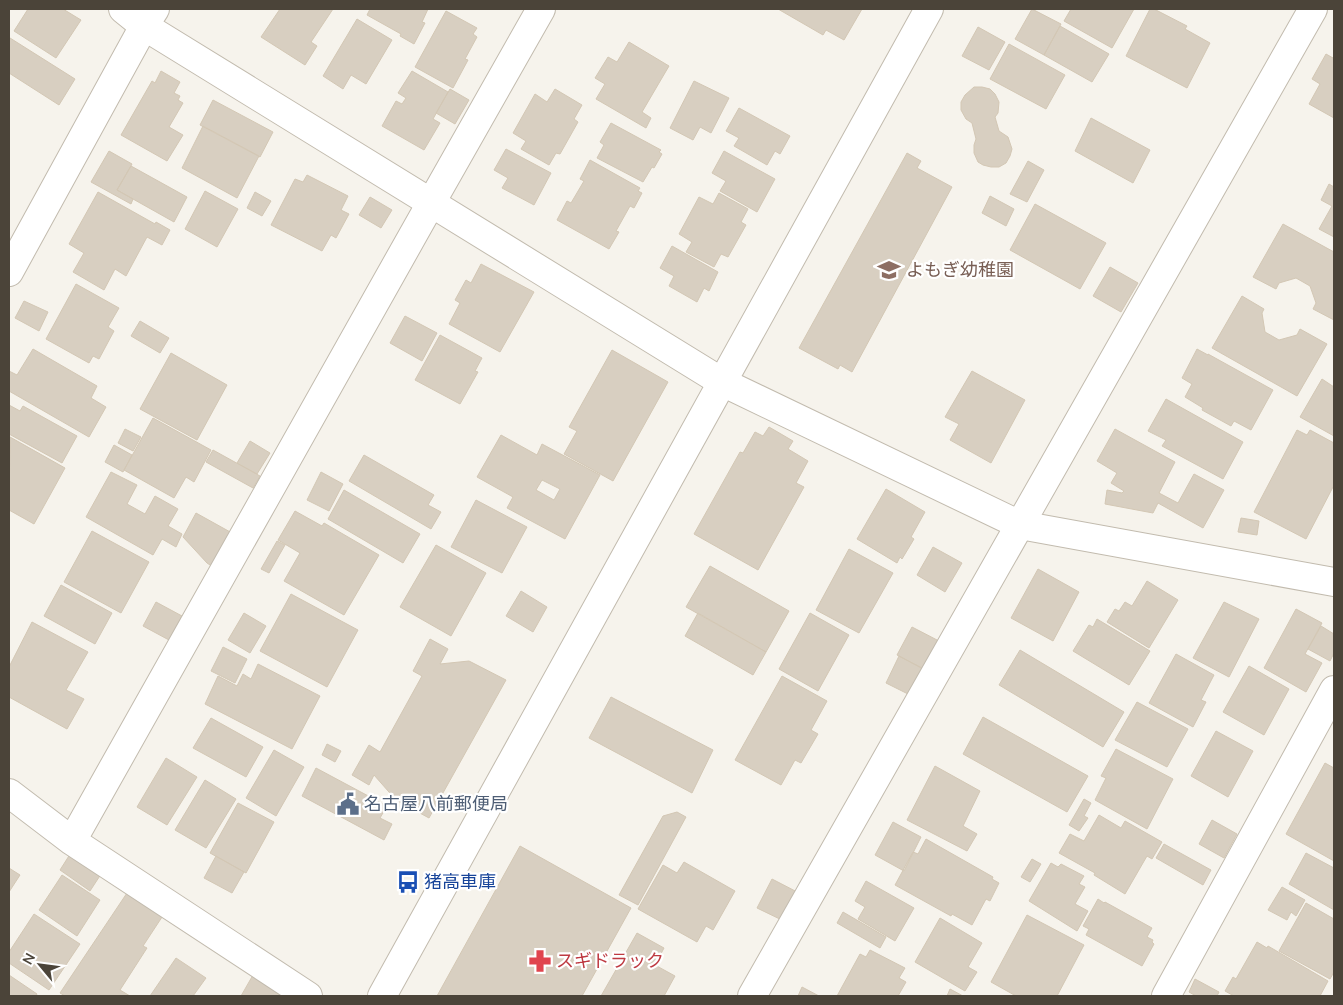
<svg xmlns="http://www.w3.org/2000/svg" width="1343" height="1005" font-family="Mulish,'Noto Sans JP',sans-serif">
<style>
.building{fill:#d8cfc1;stroke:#d3c7b4;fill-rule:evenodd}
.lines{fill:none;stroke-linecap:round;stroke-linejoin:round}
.minor-casing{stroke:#c2bbae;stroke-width:30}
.tertiary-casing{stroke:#c2bbae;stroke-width:30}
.minor{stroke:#fff;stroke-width:28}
.tertiary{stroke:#fff;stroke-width:28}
.labels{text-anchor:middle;stroke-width:4.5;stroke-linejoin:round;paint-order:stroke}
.education-label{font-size:18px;fill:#785e54;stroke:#fff;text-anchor:start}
.service-label{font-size:18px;fill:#4e5e75;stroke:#fff;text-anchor:start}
.transit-label{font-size:18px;fill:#164399;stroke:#fff;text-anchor:start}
.health-label{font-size:18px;fill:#be3a42;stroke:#fff;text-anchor:start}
</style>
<rect width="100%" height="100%" fill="#f6f3ec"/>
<path class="building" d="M28 9H63L81 20 56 58 14 31Z
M280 9H333L311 42 317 46 305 65 261 37Z
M370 9H428L422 22 425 23 414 44 400 36 401 34 367 15Z
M778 9H862L844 40 826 30 823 35Z
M1032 9 1061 24 1044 55 1015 39Z
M1071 9H1134L1112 48 1064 21Z
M1150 9H1154L1187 26 1185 29 1210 43 1187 88 1126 56Z
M446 11 477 28 473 34 477 37 465 59 468 60 453 88 415 67Z
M357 19 392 40 366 84 351 75 343 89 323 76Z
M1060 26 1109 54 1092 82 1044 55Z
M978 27 1005 42 989 70 962 56Z
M10 38 75 79 59 105 9 73V40Z
M629 42 669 66 642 112 651 118 646 128 596 99 605 84 595 78 608 57 617 62Z
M1009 44 1065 75 1046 109 990 79Z
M1326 54 1333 58 1334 56V118L1309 104 1320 84 1312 79Z
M161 71 180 82 174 93 180 96 178 100 183 103 169 127 183 135 167 161 121 135 152 81 155 83Z
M412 71 448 92 433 119 440 123 424 150 382 126 396 101 402 104 406 98 398 93Z
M694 81 729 98 711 133 700 127 693 140 670 128Z
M974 87H982L990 89 995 94 999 102 998 113 995 117 999 131 1008 137 1012 149 1010 156 1006 163 999 167H991L983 165 978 162 974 153V145L976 139 972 123 966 119 961 110V102L965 95Z
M450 89 469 100 455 124 436 113Z
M555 89 582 105 574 119 578 122 560 154 556 153 549 165 521 149 526 141 513 133 535 94 547 102Z
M213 100 273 132 260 157 200 125Z
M739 108 790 136 780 154 775 151 767 165 734 146 739 138 726 131Z
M1091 118 1150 150 1133 183 1075 151Z
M611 123 661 150 659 152 662 154 654 168 652 167 643 182 597 158 604 145 600 142Z
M203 126 259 156 237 198 182 168Z
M506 149 551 173 534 205 502 188 508 178 494 170Z
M109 151 132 164 117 190 133 199 131 204 91 182Z
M724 151 775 179 757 212 720 191 726 181 712 173Z
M907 153 921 161 917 168 952 187 852 372 840 365 838 369 799 348Z
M590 160 640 188 638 191 642 193 634 208 630 206 616 231 619 232 609 249 557 220 567 201 571 203 584 181 580 179Z
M1028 161 1044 170 1027 202 1010 194Z
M131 166 187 197 174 222 117 190Z
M307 175 348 196 341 210 349 214 336 238 331 235 322 251 271 225 295 179 303 182Z
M1329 184 1334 187V237L1319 229 1332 206 1321 200Z
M205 191 238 209 217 247 185 229Z
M98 192 155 224 156 222 170 230 162 245 147 237 126 276 115 269 104 290 73 272 84 253 69 244Z
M255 192 271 201 262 216 247 208Z
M719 193 748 209 741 222 746 225 728 257 721 254 714 267 686 252 692 242 679 234 699 197 713 204Z
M990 196 1014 209 1006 226 982 213Z
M370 197 392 210 381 228 359 215Z
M1035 204 1106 243 1080 289 1010 250Z
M1283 224 1334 252V320L1313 309 1316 303 1310 286 1296 278 1279 283 1276 289 1253 277Z
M672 246 718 272 709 291 704 288 697 302 669 286 674 276 660 268Z
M481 264 534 292 500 352 449 324 460 303 455 300 466 280 471 283Z
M1110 267 1138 283 1121 312 1093 296Z
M76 284 119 308 108 327 114 331 99 359 93 356 89 363 46 339Z
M1242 296 1264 309 1262 313 1265 332 1279 340 1297 335 1300 329 1327 344 1297 396 1212 348Z
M24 301 48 312 39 331 15 318Z
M405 316 437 333 422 361 390 343Z
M140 321 169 338 160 353 131 336Z
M440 335 482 358 475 371 478 372 460 404 415 380Z
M33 349 97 386 91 398 106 407 89 437 9 391V371L17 375Z
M1197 349 1208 355V354L1273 390 1251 430 1234 421 1231 426 1202 410 1203 408 1185 397 1192 384 1182 378Z
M612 350 668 382 613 481 564 454 577 431 569 427Z
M171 353 227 385 197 440 140 409Z
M972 371 1025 400 991 463 950 440 959 424 945 417Z
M1322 379 1334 387V436L1300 417Z
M1166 399 1243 442 1223 479 1162 446 1166 440 1148 431Z
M9 405 20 411 23 406 77 436 62 463 9 434Z
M153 418 211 450 194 482 186 477 174 498 124 470Z
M769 427 793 441 788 449 808 461 796 483 804 487 758 570 694 534 740 452 743 453 755 432 763 436Z
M125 429 141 437 133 451 118 443Z
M1115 429 1175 462 1159 493 1178 503 1194 474 1224 490 1203 528 1158 503 1153 513 1105 504 1107 490 1122 493 1124 491 1111 483 1117 473 1097 461Z
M1297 430 1307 435 1310 430 1334 443V487H1333L1306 539 1254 512Z
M501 435 537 455 542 444 600 475 565 539 507 508 513 497 477 477ZM542 480 560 489 554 500 536 490Z
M10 437 65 468 34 524 9 510Z
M250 441 270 453 257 474 237 463Z
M114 445 132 455 123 472 105 462Z
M213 450 260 476 253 488 206 462Z
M364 455 434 495 428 505 441 512 431 529 349 481Z
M111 472 137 485 127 504 145 514 155 496 178 509 168 526 182 534 176 547 162 539 153 555 86 517Z
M321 472 343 484 329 511 307 500Z
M886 489 925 512 911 537 914 539 902 559 900 557 897 563 857 539Z
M344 490 420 534 403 563 328 519Z
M476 500 527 527 502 573 451 547Z
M295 511 322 526 324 523 379 555 344 615 284 581 300 553 278 540Z
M196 513 232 533 213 567 207 563 183 537Z
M1241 518 1259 521 1257 535 1238 532Z
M92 531 149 562 121 613 64 582Z
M277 541 285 545 269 573 261 569Z
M436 545 486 573 451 636 400 607Z
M933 547 962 563 945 592 917 575Z
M849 549 893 573 859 633 816 610Z
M710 566 789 611 766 652 686 607Z
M1038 569 1079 592 1053 641 1011 618Z
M1147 581 1178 600 1149 648 1107 622 1115 609 1119 611 1125 602 1132 606Z
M61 585 112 613 95 644 44 616Z
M521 591 547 607 533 632 506 616Z
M291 594 358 630 327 687 260 651Z
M156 602 182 616 169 640 143 626Z
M1224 602 1259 619 1229 677 1193 658Z
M1296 609 1322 623 1305 654 1322 663 1306 692 1264 668Z
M244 613 266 626 250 653 228 640Z
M698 613 766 652 753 675 685 636Z
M810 613 849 635 818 691 779 669Z
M1097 619 1150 651 1129 685 1073 651 1089 625 1093 627Z
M32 622 88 652 66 690 84 699 67 729 9 697V667Z
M1321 626 1334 634V653L1330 661 1308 649Z
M912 627 939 641 924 669 897 655Z
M430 639 448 649 440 664 469 661 506 680 429 818 396 800 374 775 369 785 352 775 369 745 380 752 422 676 413 671Z
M223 647 247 659 235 683 211 671Z
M1020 650 1124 712 1103 747 999 685Z
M1176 654 1214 675 1201 700 1206 702 1193 727 1149 703Z
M899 656 923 669 910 695 886 683Z
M258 664 320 696 292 749 205 704 218 676 237 686 243 674 251 679Z
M1249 666 1289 689 1264 735 1223 712Z
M782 676 827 701 811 730 818 734 801 763 795 760 781 785 735 760Z
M611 697 713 750 692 793 589 738Z
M1137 702 1188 729 1167 767 1115 740Z
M983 717 1088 776 1067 812 963 754Z
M211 718 263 747 246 777 193 748Z
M1216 731 1253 751 1228 797 1191 776Z
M327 744 341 751 335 762 322 755Z
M1116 749 1173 779 1147 829 1095 800 1106 778 1101 776Z
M274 750 304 767 276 816 246 798Z
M166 758 197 777 167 825 137 807Z
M1325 763 1334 768V861L1286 834Z
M935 766 980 791 963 826 977 834 967 851 907 820Z
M316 768 387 806 380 818 392 824 384 840 302 796Z
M205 780 236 799 206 848 175 830Z
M1084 799 1091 803 1084 816 1088 818 1079 831 1069 825Z
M238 803 274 822 246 873 210 853Z
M677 812 686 817 638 905 619 895 663 816Z
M1099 815 1121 828 1125 821 1162 842 1152 859 1147 856 1125 894 1094 875 1095 873 1059 853 1070 834 1084 841Z
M1212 820 1237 834 1224 858 1199 844Z
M893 822 921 837 904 871 875 855Z
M926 839 993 877 992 879 999 883 990 901 986 899 972 925 952 914 951 916 895 885 913 852 918 854Z
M1164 844 1211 870 1203 885 1156 858Z
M520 846 631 908 582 996H437Z
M74 848 105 868 90 891 60 870Z
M1306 853 1334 868V910L1289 884Z
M216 856 244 872 232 893 204 878Z
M1032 859 1041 864 1030 882 1021 877Z
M684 862 735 891 713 930 706 926 697 942 638 909 663 865 677 873Z
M1051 863 1058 867 1061 864 1084 876 1079 884 1085 887 1075 904 1088 911 1077 931 1029 901Z
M9 868 20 875 9 892Z
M62 875 100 900 77 936 39 910Z
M772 879 801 894 786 922 757 908Z
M866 881 914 908 895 941 858 919 865 907 855 901Z
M1282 887 1305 900 1296 916 1291 912 1287 920 1268 910Z
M129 890 164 914 143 946 147 948 120 990 130 996H65L60 993Z
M1098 899 1104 903 1105 902 1152 928 1147 937 1153 940 1152 942 1154 944 1142 966 1086 935 1089 929 1083 926Z
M1306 903 1334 919V972L1330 979 1279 951Z
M843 912 886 937 880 948 837 923Z
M34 914 80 944 49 990 9 963V952Z
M1027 915 1084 945 1057 996H1016L991 982Z
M940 918 982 943 968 967 977 972 965 991 915 962Z
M637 933 664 948 655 965 675 976 664 996H601Z
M1257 942 1267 948 1268 946 1328 981 1320 996H1234L1225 991 1233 977 1236 979Z
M870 950 905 968 899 978 906 982 898 996H837L860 954 866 957Z
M176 958 206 978 193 996H150Z
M257 968 304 996H241Z
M9 975 37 994 36 996H9Z
M1195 979 1219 992 1217 996H1196L1189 992Z
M802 987 819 996H798Z
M950 989 963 996H947Z"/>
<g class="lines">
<defs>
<path id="minor" d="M9 272 144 26 155 9
M9 793 72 841 308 996
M72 841 431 203 541 9
M752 996 1313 9
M1166 996 1334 690"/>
<path id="tertiary" d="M123 9 144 26 722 382 1020 525 1334 582
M382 996 929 9"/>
</defs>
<use href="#minor" class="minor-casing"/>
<use href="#tertiary" class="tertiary-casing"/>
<use href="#minor" class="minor"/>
<use href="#tertiary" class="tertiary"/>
</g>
<defs>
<symbol id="school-bare" viewBox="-9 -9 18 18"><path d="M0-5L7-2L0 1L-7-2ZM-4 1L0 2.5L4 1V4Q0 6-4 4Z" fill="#8d6e63" stroke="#fff" stroke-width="2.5" paint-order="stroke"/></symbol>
<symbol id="civic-bare" viewBox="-9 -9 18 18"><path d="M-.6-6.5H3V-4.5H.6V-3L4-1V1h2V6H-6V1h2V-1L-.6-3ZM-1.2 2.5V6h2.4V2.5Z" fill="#5c6f8a" stroke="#fff" stroke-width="2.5" paint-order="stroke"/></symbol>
<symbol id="bus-bare" viewBox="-9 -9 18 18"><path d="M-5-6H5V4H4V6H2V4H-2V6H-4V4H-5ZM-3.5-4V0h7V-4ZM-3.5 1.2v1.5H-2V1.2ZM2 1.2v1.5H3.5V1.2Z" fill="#1a4fb4" stroke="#fff" stroke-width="2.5" paint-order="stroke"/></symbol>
<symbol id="pharmacy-bare" viewBox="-9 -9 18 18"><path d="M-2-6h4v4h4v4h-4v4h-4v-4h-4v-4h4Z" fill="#e0444e" stroke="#fff" stroke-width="2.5" paint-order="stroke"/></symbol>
</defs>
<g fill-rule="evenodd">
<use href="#school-bare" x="873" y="254" width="32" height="32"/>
<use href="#civic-bare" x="332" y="788" width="32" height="32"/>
<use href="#bus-bare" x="392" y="866" width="32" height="32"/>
<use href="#pharmacy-bare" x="524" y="945" width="32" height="32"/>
</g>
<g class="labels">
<g class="education-label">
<text x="906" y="276">よもぎ幼稚園</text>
</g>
<g class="service-label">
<text x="364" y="810">名古屋八前郵便局</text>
</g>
<g class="transit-label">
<text x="424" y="888">猪高車庫</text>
</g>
<g class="health-label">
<text x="556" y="967">スギドラック</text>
</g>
</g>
<rect width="1343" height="1005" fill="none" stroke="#4b4439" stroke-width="20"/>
<g transform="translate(40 965) rotate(299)" stroke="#ffffff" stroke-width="4" paint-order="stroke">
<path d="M0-4L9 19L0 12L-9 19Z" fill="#4b4439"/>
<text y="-8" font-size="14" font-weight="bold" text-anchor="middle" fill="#4b4439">N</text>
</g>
</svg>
